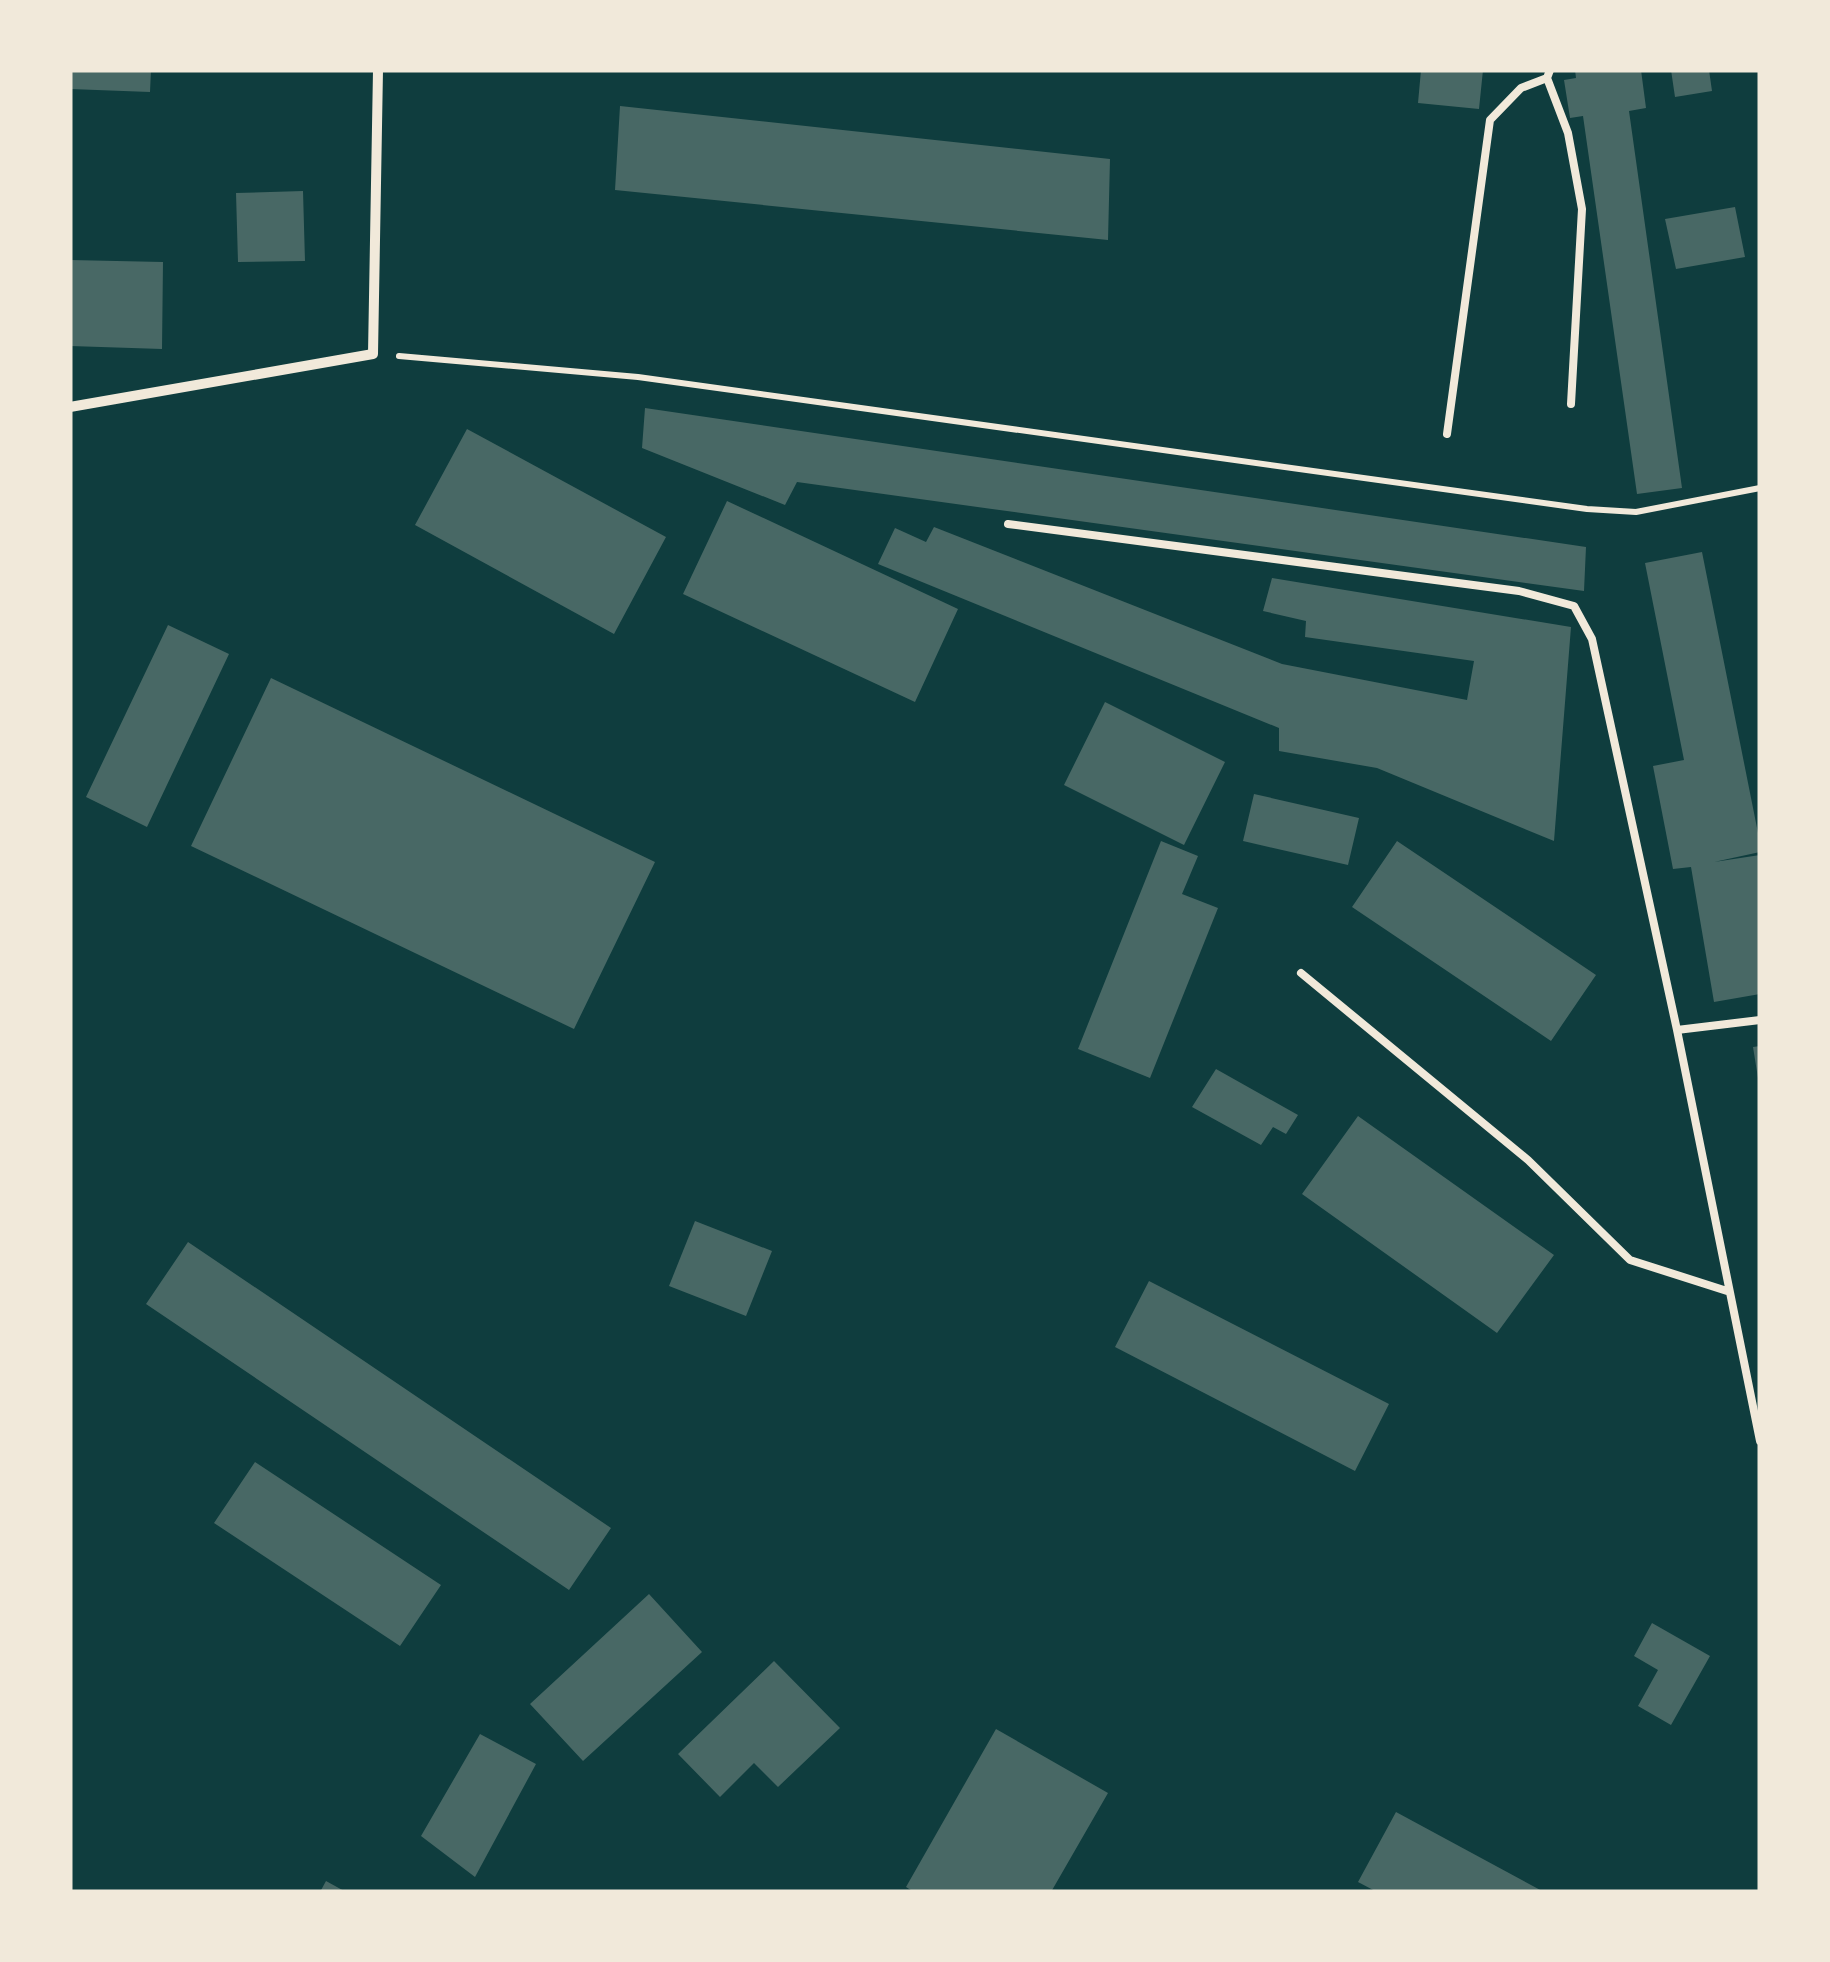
<svg xmlns="http://www.w3.org/2000/svg" width="1830" height="1962" font-family="Rubik,sans-serif">
<style>
.building{fill:#486865}
.lines{fill:none;stroke-linecap:round;stroke-linejoin:round}
.path{stroke:#f1e9da;stroke-width:6}
.service{stroke:#f1e9da;stroke-width:8}
.minor{stroke:#f1e9da;stroke-width:10}
</style>
<rect width="100%" height="100%" fill="#0f3d3e"/>
<path class="building" d="M70 70H151L150 92 70 89Z
M1421 70H1483L1479 109 1418 103Z
M1575 70H1641L1646 108 1629 111 1682 488 1637 494 1583 116 1570 118 1564 80 1576 78Z
M1671 70H1709L1712 91 1675 97Z
M620 106 1110 159 1108 240 615 190Z
M303 191 305 261 238 262 236 193Z
M1735 207 1745 257 1676 269 1665 219Z
M70 260 163 262 162 349 70 346Z
M645 408 1586 547 1584 591 797 482 785 505 642 448Z
M467 429 666 537 614 634 415 525Z
M727 501 958 609 915 702 683 594Z
M934 527 1282 664 1467 700 1474 661 1305 637 1306 621 1263 611 1272 578 1571 627 1554 841 1377 768 1279 751V728L878 564 895 528 926 542Z
M1702 552 1760 843V852L1714 862 1760 855V994L1714 1002 1691 867 1673 869 1653 766 1684 760 1645 563Z
M168 625 229 654 147 827 86 797Z
M271 678 655 862 574 1029 191 846Z
M1105 702 1225 762 1184 845 1064 785Z
M1254 794 1359 818 1348 865 1243 841Z
M1161 841 1198 856 1182 894 1218 908 1150 1078 1078 1049Z
M1397 841 1596 975 1551 1041 1352 907Z
M1760 1046V1078H1758L1753 1047Z
M1216 1069 1298 1115 1286 1134 1273 1127 1261 1145 1192 1107Z
M1358 1116 1554 1255 1497 1333 1302 1194Z
M695 1221 772 1251 746 1316 669 1286Z
M188 1242 611 1528 569 1590 146 1304Z
M1149 1281 1389 1404 1355 1471 1115 1347Z
M255 1462 441 1585 400 1646 214 1523Z
M649 1594 702 1652 583 1761 530 1704Z
M1652 1623 1710 1656 1671 1725 1638 1706 1658 1670 1634 1656Z
M774 1661 840 1728 778 1787 754 1763 720 1797 678 1754Z
M996 1729 1108 1793 1051 1892H914L906 1887Z
M480 1734 536 1764 475 1877 421 1836Z
M1396 1812 1544 1892H1377L1358 1882Z
M326 1881 346 1892H320Z"/>
<g class="lines">
<path class="path" d="M399 356 638 377 1587 509 1636 512 1760 488"/>
<path class="service" d="M1547 78 1568 133 1582 209 1571 404
M1447 434 1490 120 1521 88 1547 78 1550 70
M1008 524 1519 591 1574 606 1592 639 1677 1030 1760 1020
M1301 973 1528 1160 1630 1260 1727 1291
M1677 1030 1760 1441"/>
<path class="minor" d="M70 407 373 354 378 70"/>
</g>
<rect width="1830" height="1962" fill="none" stroke="#f1e9da" stroke-width="145"/>
</svg>
